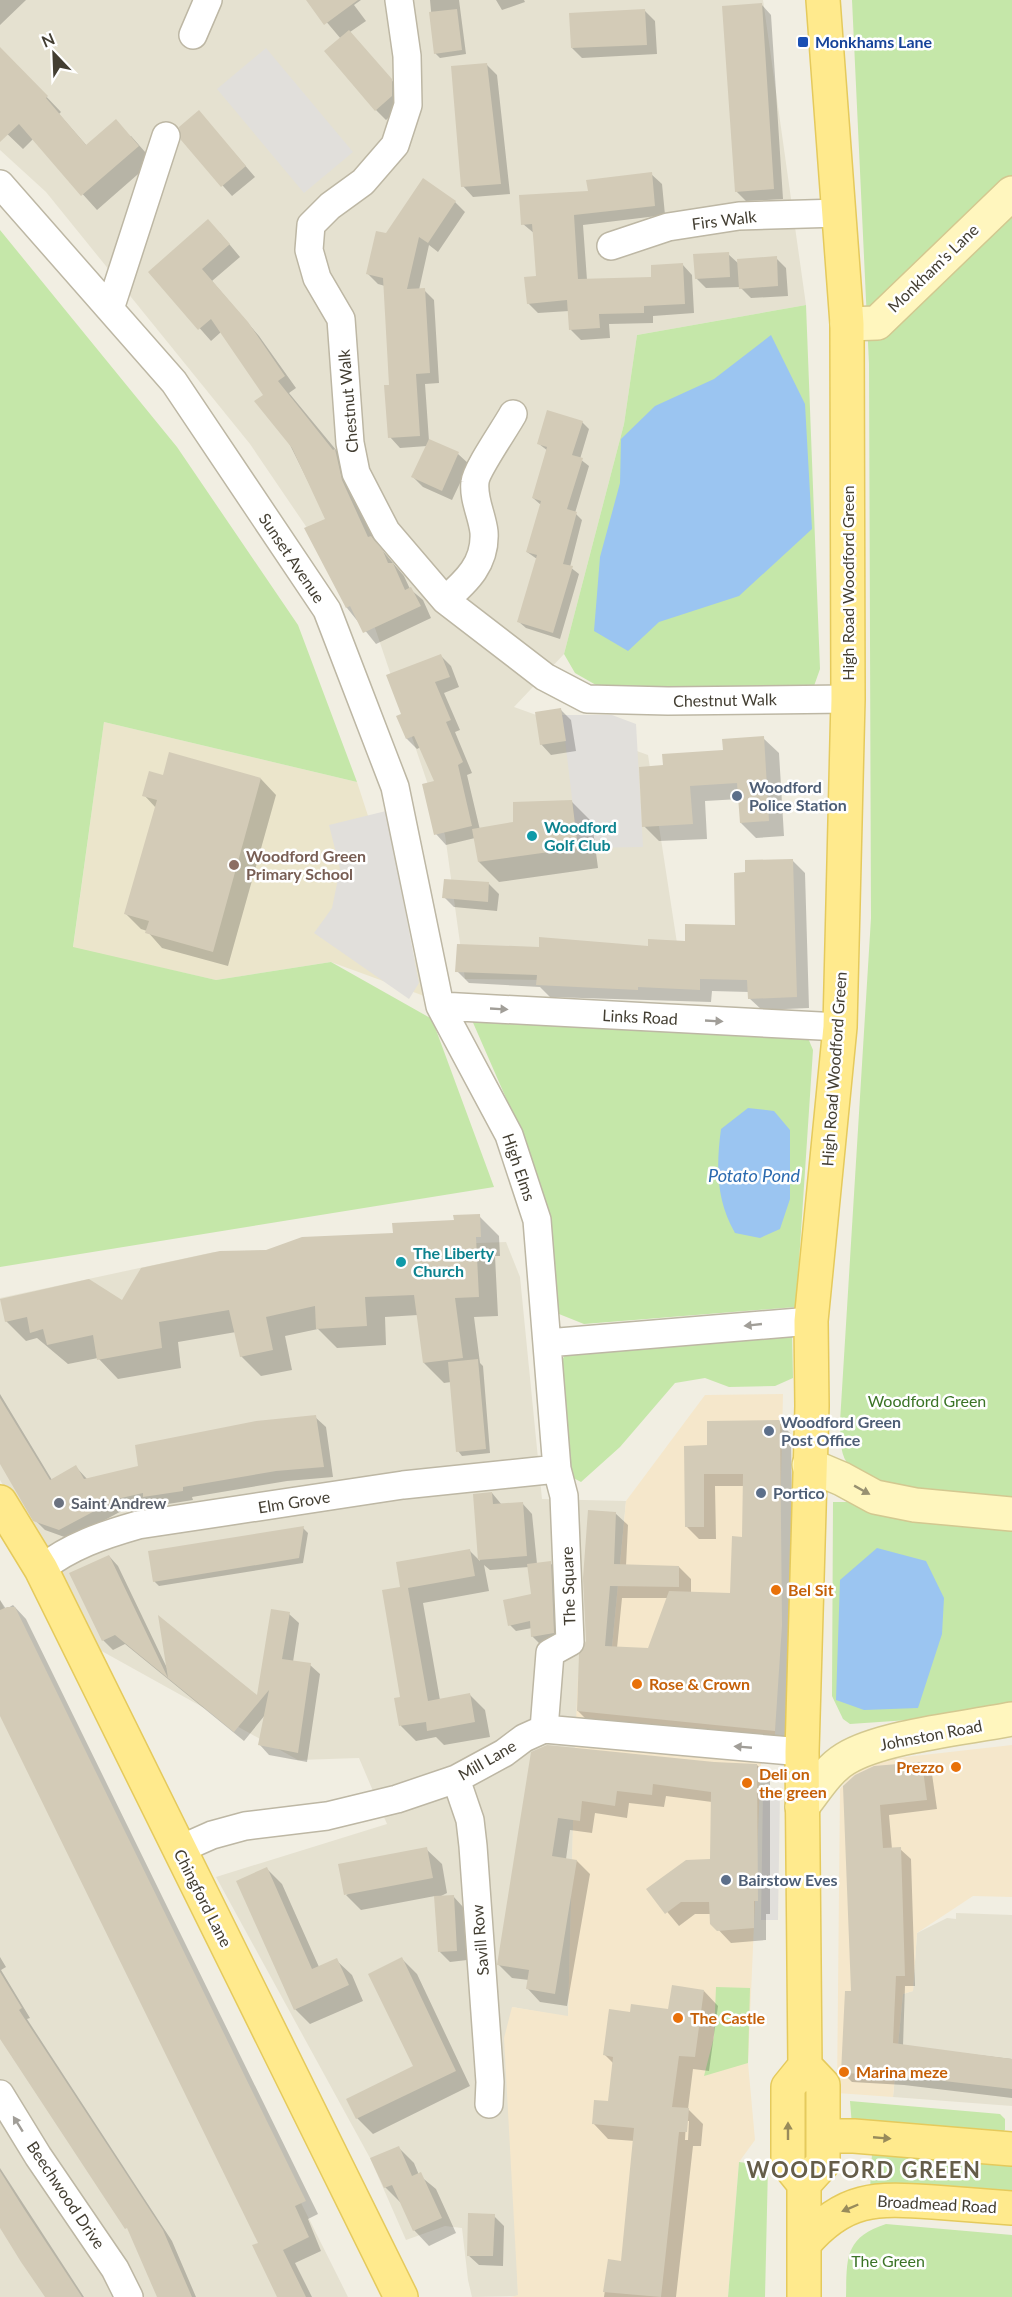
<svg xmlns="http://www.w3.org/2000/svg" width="1012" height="2297" font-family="Lato,sans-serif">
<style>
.residential{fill:#e5e1d0}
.commercial{fill:#f5e7cb}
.education{fill:#ebe5cb}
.green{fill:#c5e7a9}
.parking{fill:#e1dfdb}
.water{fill:#9bc5f1}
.shadow{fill:#0003;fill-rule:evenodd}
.building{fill:#d3cbb7}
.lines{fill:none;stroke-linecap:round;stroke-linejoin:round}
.street-casing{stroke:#bdb7a4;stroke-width:30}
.secondary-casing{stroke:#d3c890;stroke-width:36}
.primary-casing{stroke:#e5ca5c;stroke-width:36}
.street{stroke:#fff;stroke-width:27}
.secondary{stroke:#fff6be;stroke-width:33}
.primary{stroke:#ffea8d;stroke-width:33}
.oneway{fill:#a19e98}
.oneway2{fill:#989171}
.oneway3{fill:#988b5b}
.transit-dot{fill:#1a4fb4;stroke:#fff;stroke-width:2}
.service-dot{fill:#5c6f8a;stroke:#fff;stroke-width:2}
.culture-dot{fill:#0f9aa8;stroke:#fff;stroke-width:2}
.education-dot{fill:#8d6e63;stroke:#fff;stroke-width:2}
.worship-dot{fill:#6b7280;stroke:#fff;stroke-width:2}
.food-dot{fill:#e8710a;stroke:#fff;stroke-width:2}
.labels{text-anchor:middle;stroke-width:5;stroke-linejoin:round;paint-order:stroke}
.transit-label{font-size:16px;font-weight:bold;fill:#164399;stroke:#fff;text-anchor:start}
.street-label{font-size:16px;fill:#433e32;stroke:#fff}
.service-label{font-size:16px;font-weight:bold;fill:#4e5e75;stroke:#fff;text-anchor:start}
.culture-label{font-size:16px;font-weight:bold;fill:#0d838f;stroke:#fff;text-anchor:start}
.education-label{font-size:16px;font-weight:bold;fill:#785e54;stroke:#fff;text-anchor:start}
.park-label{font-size:16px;fill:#3b7426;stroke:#fff}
.worship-label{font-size:16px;font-weight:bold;fill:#5b616d;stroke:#fff;text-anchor:start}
.food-label{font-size:16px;font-weight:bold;fill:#c56008;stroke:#fff;text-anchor:start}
.water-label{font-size:18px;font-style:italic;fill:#2b6aaf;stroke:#fff}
.district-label{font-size:22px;font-weight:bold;letter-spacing:1.5px;fill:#655d49;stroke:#fff}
</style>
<rect width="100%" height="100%" fill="#f1eee2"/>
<path class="residential" d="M0 0H763L806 305 637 335 624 424 564 654 514 707 648 755 683 982 465 979 445 835 375 628 250 444 46 192 0 150Z
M506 1242 520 1277 542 1499 626 1501 609 1678 576 1722 568 2017 512 2007 518 2296 472 2297 468 2280 462 2228 445 2226 406 2240 370 2158 216 1877 387 1824 359 1758 298 1760 98 1649 0 1480V1298L214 1252Z
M0 1600 348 2297H0Z
M956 1913 1012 1915V2106L893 2097 903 1994 913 1991 917 1933 947 1918 956 1919Z"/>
<path class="commercial" d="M783 1394 775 1735 576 1722 578 1677 609 1678 626 1501 705 1395Z
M575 1744 761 1762 748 2063 755 2140 739 2162 728 2297H511L518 2295 504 2038 512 2007 568 2016Z
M1012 1745V1897L973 1896 917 1933 913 1991 903 1994 893 2097 837 2093 840 1789 861 1762Z"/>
<path class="education" d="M104 722 357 782 427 997 331 962 216 980 73 948Z"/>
<path class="green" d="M852 0H1012V1504C978 1498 865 1489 847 1463 839 1451 841 1435 840 1422L871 918 869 364Z
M0 230 177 447 298 625 357 782 104 722 73 947 216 980 331 962 432 1019 494 1187 0 1267Z
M806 305 820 669 814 686 676 689 596 685 575 673 564 654 624 424 637 335Z
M471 1018 808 1038 813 1050 796 1307 584 1324 559 1314 548 1281 542 1196 527 1146Z
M792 1332 793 1378 775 1386 729 1387 705 1378 675 1383 620 1447 581 1482 566 1474 559 1368 566 1352Z
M833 1502H847L885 1512 1012 1524V1702L923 1719 850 1724 843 1719 832 1696Z
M716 1987 750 1988 748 2063 704 2076 714 2037Z
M850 2101 1000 2114 1005 2119V2130L999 2134 852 2126Z
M872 2153 1012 2166V2198L870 2190Z
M739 2162 768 2166 765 2297H728Z
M886 2224 1012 2235V2297H846C847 2258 844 2238 886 2224Z"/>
<path class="parking" d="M266 48 353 152 304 193 217 89Z
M562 715H612L636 724 643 847 578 848Z
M386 811 419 983 409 999 314 933 332 908 340 869 329 825Z
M763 1791H780L778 1920H761Z"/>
<path class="water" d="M771 335 805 404 812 529 739 596 659 622 628 651 594 631 600 557 620 483 621 439 655 406 714 379Z
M748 1108 774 1111 790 1130V1199L780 1229 760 1238 735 1233C716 1200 716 1166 721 1129Z
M877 1548 926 1561 944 1598 942 1634 918 1708 864 1710 836 1700 840 1580Z"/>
<path class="shadow" d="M0 0H26L0 25Z
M308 0H361L354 5 366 21 350 32 401 91 402 106 386 120 376 110 341 39Z
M430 0H459L466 54 440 58 435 53Z
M496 0H524L525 2 502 10Z
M761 4 771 15 783 199 746 201 736 191Z
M645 11 655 21 657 54 582 58 572 48Z
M0 48 61 112 59 114 87 146 131 136 153 161 97 210 33 139 23 149 0 127Z
M486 64 497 75 510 194 473 197 463 186Z
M199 112 255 177 232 196 182 140Z
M651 174 662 184 665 215 583 225 587 280 653 279 682 264 692 275 694 313 653 316V323L609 324 610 338 581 340 571 330 569 311 538 313 528 303 537 277 535 234 523 224 589 193Z
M455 202 465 212 438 252 429 245 419 290H424L434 300 439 383 425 384 429 441 458 454 469 464 452 500 423 487 413 477 427 446 400 448 390 437 391 386 385 286 378 284 368 274 386 235Z
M220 233 240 257 212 281 259 336 296 388 289 393 346 462 353 493 377 544 404 576 410 589 423 600 431 618 376 644 347 608 306 528 327 519 265 395 221 332 211 341 150 272Z
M728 254 739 264 776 258 786 268 788 296 751 298 740 287 706 288 696 278Z
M582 422 589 429 580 459 589 466 575 513 582 520 570 567 579 574 560 639 526 628 519 622 537 559 527 552 541 505 533 498 548 451 539 444Z
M441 656 451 666 459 687 444 693 460 730 455 732 472 773 467 775 480 830 515 824 571 801 592 822 598 868 499 882 479 862 475 838 446 845 436 834V782L421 747 417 749 407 739 403 714Z
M561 710 571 720 576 751 551 755 541 744Z
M763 738 779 753 784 836 756 838 741 823 740 799 705 801 707 839 659 841 644 826 664 767 724 752Z
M164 777 261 779 276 795 228 966 162 948 147 931 141 929 126 914 156 808 144 795Z
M792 860 805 873 809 1008 762 1010 749 998V992L712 991 711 1002 550 997 540 987 469 983 457 971 540 949 649 948 686 943 737 927 747 874Z
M489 884 499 894 497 911 454 907 444 897Z
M479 1216 499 1236 500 1256H495L498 1316 474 1317 480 1363 483 1366 490 1453 462 1456 458 1451 451 1382 444 1383 424 1363 418 1315 385 1317 386 1345 337 1348 318 1329 285 1336 292 1370 261 1376 241 1356 236 1332 178 1342 181 1368 118 1379 98 1358 68 1364 37 1338 26 1341 6 1321 2 1299 123 1302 267 1252 395 1234Z
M0 1394 52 1480 76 1467 87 1479 140 1467 315 1417 326 1427 333 1477 287 1481 192 1497 193 1500 155 1506 152 1503 127 1508 70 1539 45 1530 35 1520 0 1462Z
M779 1422 791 1434 794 1638 786 1743 590 1723 578 1711 587 1642 615 1513 628 1525 626 1566 679 1567 691 1579V1593L731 1595 744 1538 745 1486H715L716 1539H699L687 1527 708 1447ZM622 1598H668L649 1650 617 1648Z
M492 1493 502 1505 522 1503 532 1514 537 1564 550 1563 557 1569 560 1640 539 1643 532 1636V1628L516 1631 510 1625 532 1595 529 1567 490 1570 484 1565 489 1591 423 1603 440 1700 470 1695 485 1710 490 1737 444 1745 436 1737 416 1741 401 1726 402 1588 469 1550 480 1561 474 1495Z
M303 1528 308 1533 303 1563 159 1586 154 1581Z
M109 1556 118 1566 167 1668 258 1698 289 1614 299 1623 293 1662 310 1665 320 1674 307 1762 269 1755 260 1745 265 1715 244 1741 125 1644 113 1650 103 1640Z
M0 1600 6 1609 13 1605 26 1619 318 2214 308 2219 321 2251 295 2263 312 2297H279L260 2243 0 1712Z
M533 1753 757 1765 770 1778V1914H766V1940L731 1943 712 1923 711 1914H695L679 1926 648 1889 712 1861V1802L666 1796 664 1807 629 1803 627 1818 595 1813 592 1833 570 1830 566 1859 577 1861 590 1874 567 2006 540 2002 528 1989 529 1980 512 1978 499 1965Z
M921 1763 932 1774 937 1809 889 1815 892 1849H900L911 1859 915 1986H905L903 2046 1012 2059V2098L904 2085 852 2082 842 2072 853 1993 844 1787Z
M426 1849 442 1864 447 1893 437 1898 453 1896 463 1907 467 1960 450 1962 439 1951 435 1896 361 1910 346 1895Z
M267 1869 282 1884 319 1967 336 1960 352 1975 363 2001 310 2024 295 2009Z
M0 1957 6 1967 1 1970 30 2018 27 2019 172 2241 196 2297H159L132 2234 0 2036Z
M402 1959 417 1974 470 2086 373 2134 357 2118 348 2100 415 2067Z
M704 1991 718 2006 709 2071 693 2069 688 2109 703 2124 701 2146H693L676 2297H604L609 2261 622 2263 635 2141 608 2139 594 2124 609 2103 614 2064 604 2054 631 2014 669 2011ZM686 2121H689L688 2140H685Z
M398 2147 414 2163 419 2175 436 2189 456 2233 429 2246 414 2230 401 2203 385 2187Z
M0 2168 84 2297H46L0 2226Z
M494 2216 504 2226 503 2266 479 2265 468 2255Z"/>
<path class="building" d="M306 0H358L324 25Z
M762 3 774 189 735 192 722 6Z
M457 9 462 50 434 54 429 12Z
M645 9 647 45 571 48 569 13Z
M349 30 392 79V96L375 111 324 51Z
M0 47 48 96 46 98 86 145 116 119 139 146 81 196 19 124 0 142Z
M487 63 501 184 461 187 451 66Z
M199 110 246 166 221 187 181 140 179 127Z
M652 172 655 206 574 215 578 279 651 277V265L683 263 685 304 644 306V313L599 314 600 328 569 330 567 300 527 304 524 277 536 276 534 248 532 224 521 225 519 195 588 191 586 180Z
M423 178 456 201 428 243 419 237 407 289 425 288 430 373 416 374 420 436 388 438 384 385H389L383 278 366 274 376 231 386 233Z
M208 219 230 244 202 269 248 322 285 376 278 381 333 450 335 449 342 480 368 537 371 536 383 551 388 563H393L405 590 411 587 421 606 363 633 350 606 346 608 304 528 325 519 292 448 254 401 263 395 211 319 198 330 148 272Z
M729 252 730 277 695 279 693 254Z
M777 256 778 286 739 289 737 259Z
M547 410 583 421 572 455 583 458 567 509 577 512 563 564 573 566 553 633 517 622 537 555 526 552 541 501 532 498 547 447 537 444Z
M429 439 459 452 442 491 411 477Z
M441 654 450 677 435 682 451 720 446 722 463 762 458 765 472 826 434 835 422 784 434 781 414 736 406 739 396 716 401 714 386 675Z
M561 708 566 741 540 745 535 712Z
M764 736 769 821 740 823 737 783 690 786 693 824 642 827 639 767 663 765 662 754 723 750 722 739Z
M169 752 261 778 213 952 145 933 149 921 124 914 157 800 142 796 149 771 163 775Z
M572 800 578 848 478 862 472 829 513 822V802Z
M793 859 797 997 748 999 747 980 700 979V990L638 987V990L536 985 537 975 455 972 457 944 539 947V937L648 946V939L685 941V924L735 925 734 873 745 872V860Z
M444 879 489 882 488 902 442 898Z
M480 1214 481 1237H476L479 1297 455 1298 463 1358 423 1363 414 1295 365 1297 367 1326 316 1329 315 1306 266 1317 273 1350 240 1357 229 1310 159 1322 162 1348 97 1360 93 1335 47 1345 43 1329 30 1333 27 1317 5 1322 0 1299 89 1279 122 1300 141 1268 220 1251 266 1250 302 1237 393 1233 392 1223 454 1220 453 1215Z
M478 1359 486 1449 456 1452 448 1362Z
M0 1398 50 1480 76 1465 84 1479 138 1466 135 1445 256 1421 316 1415 324 1467 276 1471 183 1487V1491L143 1497V1493L117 1499 59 1530 33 1521 0 1464Z
M780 1420 782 1625 775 1731 577 1711 579 1654 586 1641 583 1578 588 1510 616 1512 614 1564 679 1566V1587L610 1586 605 1646 648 1648 669 1591 730 1593 732 1536 742 1537 743 1474H704V1527H685L684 1446 707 1445V1421Z
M492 1492 493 1504 523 1502 527 1556 478 1560 473 1494Z
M304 1526 299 1558 153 1582 148 1551Z
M470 1549 475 1576 408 1588 428 1701 470 1693 475 1722 427 1731 426 1722 399 1726 394 1698 400 1697 382 1590 400 1587 396 1562Z
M109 1555 168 1678 158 1615 257 1695 271 1609 290 1612 282 1659 311 1663 298 1753 258 1745 269 1690 234 1732 115 1635 102 1641 69 1573Z
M551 1561 554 1633 531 1637 530 1621 508 1626 503 1600 531 1594 527 1564Z
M7 1607H15L306 2201 295 2206 309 2237 283 2250 306 2297H277L252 2245 258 2243 0 1716V1610Z
M547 1745 714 1762 757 1764 758 1901H754V1928L717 1931 710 1924 709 1902H681L665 1914 646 1889 686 1860 710 1859 711 1792 653 1784 652 1795 617 1791 615 1806 582 1801 580 1821 558 1818 552 1856 577 1860 555 1994 526 1989 529 1970 497 1965 531 1752Z
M922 1762 927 1800 880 1805 883 1848 901 1847 905 1976H896L893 2043 1012 2059V2089L893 2075 841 2073 845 1991H851L843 1786 855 1775 874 1766Z
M427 1847 433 1878 344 1895 338 1864Z
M267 1867 312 1969 337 1958 349 1985 294 2010 236 1881Z
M454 1895 457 1951 438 1952 434 1896Z
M402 1957 456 2071 356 2119 346 2099 413 2066 368 1974Z
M0 1972 22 2008 19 2010 163 2230 192 2297H157L127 2228 125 2229 0 2039Z
M672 1985 704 1990 695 2057 679 2056 672 2107 689 2108 687 2132H679L661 2297 603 2292 608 2259 621 2261 634 2128 592 2124 594 2100 608 2101 613 2057 603 2055 609 2009 630 2012 631 2004 668 2009Z
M399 2146 412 2176 421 2172 442 2218 413 2231 392 2185 384 2188 370 2158Z
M0 2171 24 2209 82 2297H45L21 2262 0 2228Z
M468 2213 495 2214 493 2256H467Z"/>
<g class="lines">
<defs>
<path id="street" d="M399 0 407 56 408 105 395 145 363 182 330 206 311 225 309 250 317 278 341 319 350 443 356 473 386 531 445 600 545 677 587 699 668 701 848 699
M193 35 208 0
M0 184 174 382 327 610 395 787 440 1006 509 1135 537 1220 557 1469 564 1496 570 1642 550 1653 544 1729
M611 246 668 227 739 216 840 213
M110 309 166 136
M445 600C467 581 486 563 484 532 482 515 473 499 475 482 476 470 506 427 513 414
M440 1006 840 1027
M547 1343 811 1321
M41 1569C70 1546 103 1535 138 1525L403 1485 557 1469
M456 1779 470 1820 473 1846 490 2082 489 2104
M178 1850 212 1835 245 1826 327 1816 397 1799 456 1779 504 1753 524 1738 544 1729 802 1752
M0 2094 38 2156 115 2269 129 2297"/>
<path id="secondary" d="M847 324 877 323 1012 193
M809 1465 842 1479 875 1497 915 1505 1012 1514
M802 1807C815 1791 827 1770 845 1759 882 1736 967 1728 1012 1719"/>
<path id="primary" d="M0 1502 41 1569 401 2297
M823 2136H854L1012 2149
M804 2184 823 2163V2085L805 2066
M804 2244C844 2197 876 2198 933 2202 959 2204 986 2206 1012 2208
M804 2297V2184L788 2164V2087L805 2066 802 1752 812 1406 811 1321 840 1027 848 699 847 324 823 0"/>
</defs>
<use href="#street" class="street-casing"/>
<use href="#secondary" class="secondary-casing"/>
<use href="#primary" class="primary-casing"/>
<use href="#street" class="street"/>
<use href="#secondary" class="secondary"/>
<use href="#primary" class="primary"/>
</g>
<defs><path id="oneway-solid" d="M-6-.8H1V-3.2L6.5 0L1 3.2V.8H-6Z" transform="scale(1.5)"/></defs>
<g class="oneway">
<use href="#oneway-solid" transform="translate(499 1009) rotate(3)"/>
<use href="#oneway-solid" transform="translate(714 1021) rotate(3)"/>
<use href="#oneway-solid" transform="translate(753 1325) rotate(174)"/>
<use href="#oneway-solid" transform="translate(743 1747) rotate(-175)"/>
<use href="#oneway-solid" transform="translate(18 2124) rotate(-122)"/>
</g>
<use class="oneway2" href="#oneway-solid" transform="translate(862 1490) rotate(29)"/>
<g class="oneway3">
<use href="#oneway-solid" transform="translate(788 2131) rotate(-90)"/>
<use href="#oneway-solid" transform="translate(882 2138) rotate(5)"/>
<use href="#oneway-solid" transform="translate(850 2208) rotate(157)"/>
</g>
<rect class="transit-dot" x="797" y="36" width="12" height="12" rx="3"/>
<g class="service-dot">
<circle cx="737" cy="796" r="6"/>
<circle cx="769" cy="1431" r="6"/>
<circle cx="761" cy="1493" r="6"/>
<circle cx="726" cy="1880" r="6"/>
</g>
<g class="culture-dot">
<circle cx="532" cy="836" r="6"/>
<circle cx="401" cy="1262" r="6"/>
</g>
<circle class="education-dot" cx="234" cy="865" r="6"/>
<circle class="worship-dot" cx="59" cy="1503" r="6"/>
<g class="food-dot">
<circle cx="776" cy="1590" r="6"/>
<circle cx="637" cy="1684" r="6"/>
<circle cx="956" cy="1767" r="6"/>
<circle cx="747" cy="1783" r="6"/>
<circle cx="678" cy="2018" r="6"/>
<circle cx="844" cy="2072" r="6"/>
</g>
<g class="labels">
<g class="transit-label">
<text x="815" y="48">Monkhams Lane</text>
</g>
<g class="street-label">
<text transform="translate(724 220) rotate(-7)" y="6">Firs Walk</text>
<text transform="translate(933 268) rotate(-44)" y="6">Monkham's Lane</text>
<text transform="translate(348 401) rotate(-95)" y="6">Chestnut Walk</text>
<text transform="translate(292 558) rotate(56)" y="6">Sunset Avenue</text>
<text transform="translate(848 583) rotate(-90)" y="6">High Road Woodford Green</text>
<text transform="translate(725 700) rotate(-1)" y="6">Chestnut Walk</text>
<text transform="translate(640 1017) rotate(3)" y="6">Links Road</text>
<text transform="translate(834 1069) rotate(-86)" y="6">High Road Woodford Green</text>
<text transform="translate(519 1167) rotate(71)" y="6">High Elms</text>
<text transform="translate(294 1502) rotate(-9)" y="6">Elm Grove</text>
<text transform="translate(568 1586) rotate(-92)" y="6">The Square</text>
<text transform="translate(931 1735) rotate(-11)" y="6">Johnston Road</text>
<text transform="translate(487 1760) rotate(-30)" y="6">Mill Lane</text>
<text transform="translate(203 1898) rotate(63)" y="6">Chingford Lane</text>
<text transform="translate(480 1940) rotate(-95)" y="6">Savill Row</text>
<text transform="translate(66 2195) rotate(56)" y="6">Beechwood Drive</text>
<text transform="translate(937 2204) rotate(3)" y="6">Broadmead Road</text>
</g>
<g class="service-label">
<text x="749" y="793">Woodford<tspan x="749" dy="18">Police Station</tspan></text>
<text x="781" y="1428">Woodford Green<tspan x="781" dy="18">Post Office</tspan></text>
<text x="773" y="1499">Portico</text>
<text x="738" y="1886">Bairstow Eves</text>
</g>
<g class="culture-label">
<text x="544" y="833">Woodford<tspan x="544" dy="18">Golf Club</tspan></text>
<text x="413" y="1259">The Liberty<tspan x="413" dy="18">Church</tspan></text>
</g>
<g class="education-label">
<text x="246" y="862">Woodford Green<tspan x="246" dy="18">Primary School</tspan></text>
</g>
<g class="park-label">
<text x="927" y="1407">Woodford Green</text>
<text x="888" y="2267">The Green</text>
</g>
<g class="worship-label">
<text x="71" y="1509">Saint Andrew</text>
</g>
<g class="food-label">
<text x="788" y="1596">Bel Sit</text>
<text x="649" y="1690">Rose &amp; Crown</text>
<text x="944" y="1773" text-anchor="end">Prezzo</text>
<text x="759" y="1780">Deli on<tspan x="759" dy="18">the green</tspan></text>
<text x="690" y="2024">The Castle</text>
<text x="856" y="2078">Marina meze</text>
</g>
<g class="water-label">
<text x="754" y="1182">Potato Pond</text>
</g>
<g class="district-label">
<text x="864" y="2178">WOODFORD GREEN</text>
</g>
</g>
<g transform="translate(54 54) rotate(337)" stroke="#ffffff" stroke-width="4.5" paint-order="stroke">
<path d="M0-4.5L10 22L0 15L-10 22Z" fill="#433e32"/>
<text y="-9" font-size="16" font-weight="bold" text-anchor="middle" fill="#433e32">N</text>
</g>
</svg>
